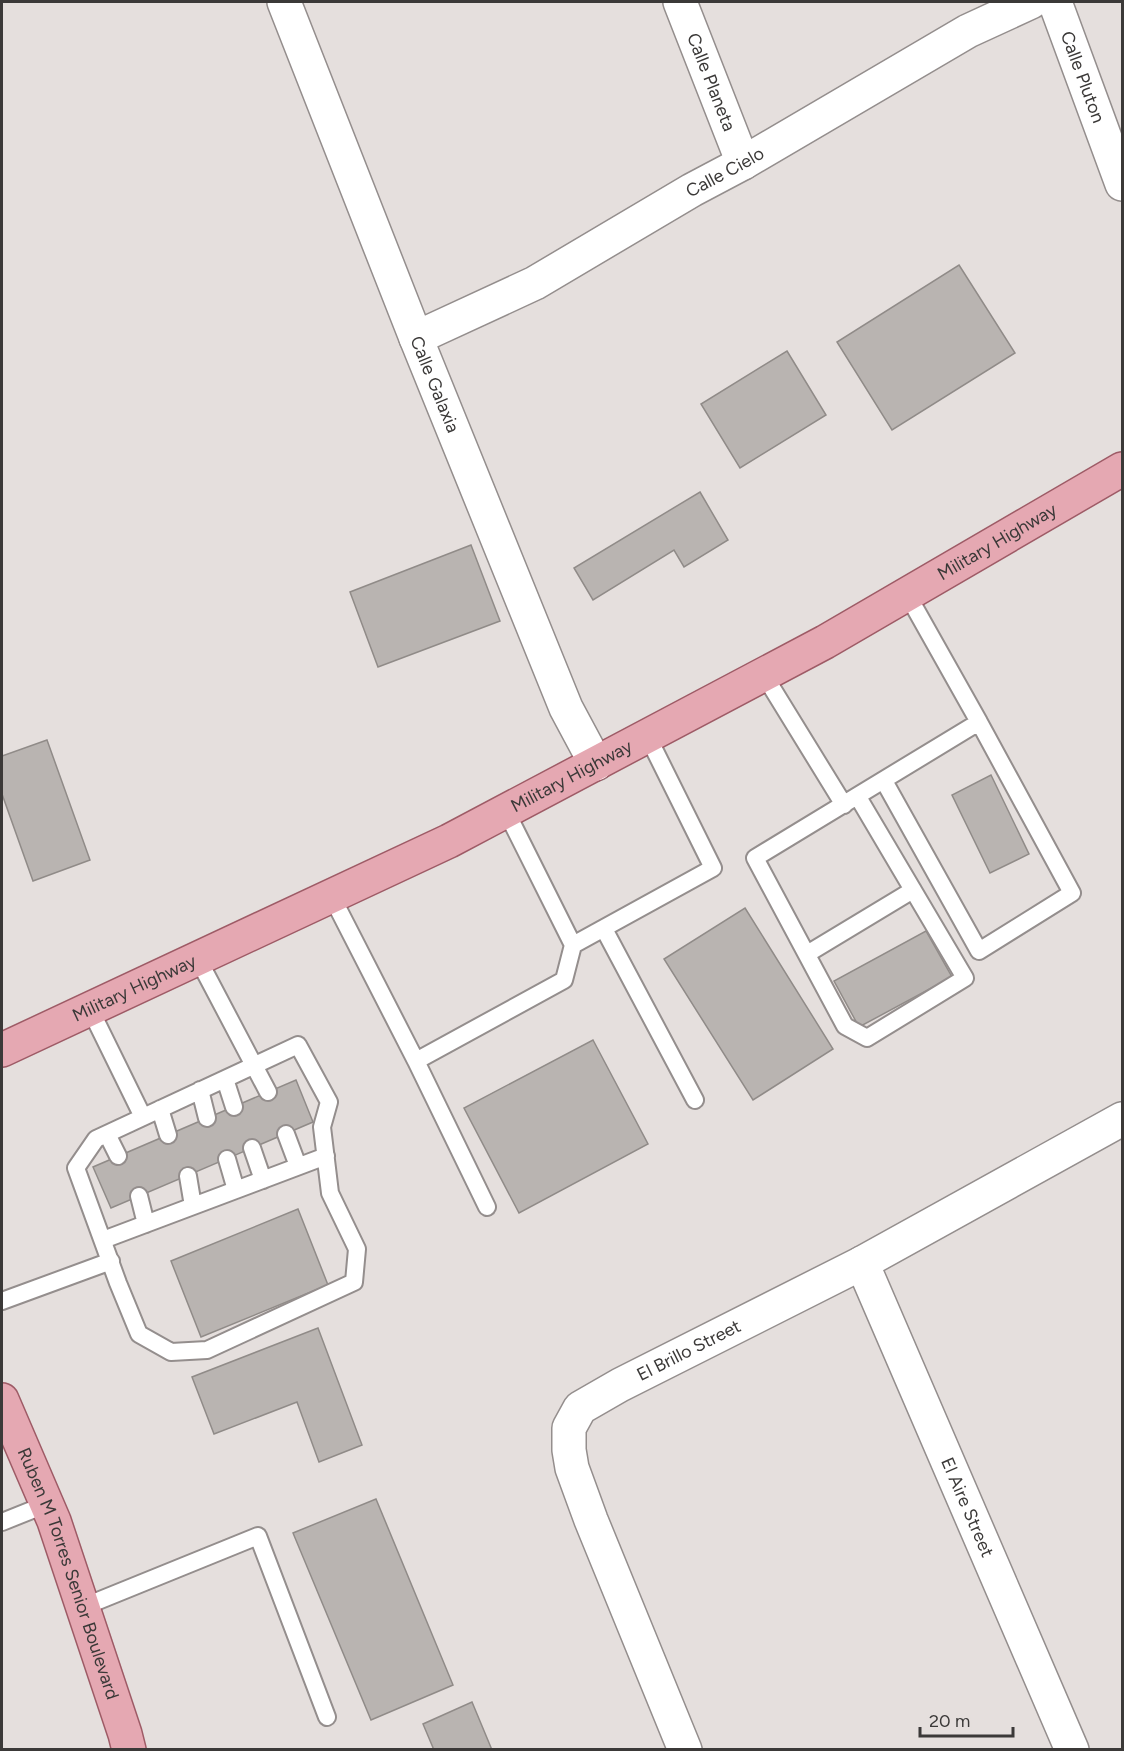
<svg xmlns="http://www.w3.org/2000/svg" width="1124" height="1751" font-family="Figtree,sans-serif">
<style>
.building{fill:#b9b4b1;stroke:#908b88;stroke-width:1.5}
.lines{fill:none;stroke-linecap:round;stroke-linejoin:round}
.lane-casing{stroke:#948e8d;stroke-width:20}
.street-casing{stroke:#948e8d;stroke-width:36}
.primary-casing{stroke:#9e5b66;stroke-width:36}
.lane{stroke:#fff;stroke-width:16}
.street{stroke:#fff;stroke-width:33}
.primary{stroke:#e5a8b2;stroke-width:33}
.labels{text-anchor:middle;stroke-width:5;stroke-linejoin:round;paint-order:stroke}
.street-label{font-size:18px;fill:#3b3938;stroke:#e5dfdd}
</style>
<rect width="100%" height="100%" fill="#e5dfdd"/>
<path class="building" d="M959 265 1015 353 892 430 837 342Z
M787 351 826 415 740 468 701 404Z
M700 492 728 540 684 567 674 550 593 600 574 568Z
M471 545 500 621 378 667 350 592Z
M47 740 90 860 33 881 2 794V756Z
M991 775 1029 854 990 873 952 795Z
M745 908 833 1049 753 1100 664 959Z
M926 931 952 977 859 1027 834 981Z
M593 1040 648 1144 519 1213 464 1108Z
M296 1080 313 1122 111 1208 93 1167Z
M298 1209 328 1285 201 1337 171 1261Z
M318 1328 362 1445 319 1462 297 1402 214 1434 192 1377Z
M376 1499 453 1685 371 1720 293 1533Z
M472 1702 492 1750H434L423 1724Z"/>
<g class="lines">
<defs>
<path id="lane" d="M764 675 844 805
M884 781 979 951 1072 893 979 722
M858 797 965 978 867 1038 845 1026 755 858 979 722 907 594
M506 811 573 945 713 868 648 737
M332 897 416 1061 564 980 573 945
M604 929 695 1100
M807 954 913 890
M198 959 268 1092
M90 1009 143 1117
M298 1045 329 1102 322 1127 330 1193 357 1249 354 1282 207 1350 171 1352 139 1334 118 1283 76 1168 96 1139Z
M416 1061 487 1207
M225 1079 234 1107
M200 1090 207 1118
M160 1109 168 1135
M107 1134 118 1156
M286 1134 298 1166
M252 1148 263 1180
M227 1159 236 1190
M188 1176 193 1206
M139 1196 146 1224
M103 1240 326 1156
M2 1301 111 1261
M2 1522 47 1504
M83 1607 258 1536 327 1717"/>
<g id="street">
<path id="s1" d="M284 2 416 338 566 708 596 764"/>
<path id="s2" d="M680 2 743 163"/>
<path id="s3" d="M1055 2 1122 184"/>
<path id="s4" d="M416 338 535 283 692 190 743 163 968 31 1031 2"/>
<path id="s5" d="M862 1263 1072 1750"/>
<path id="s6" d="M685 1750 591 1520 572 1468 569 1450V1428L580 1408 620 1385 862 1263 1122 1119"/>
</g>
<g id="primary">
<path id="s7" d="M2 1050 449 841 825 642 1122 469"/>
<path id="s8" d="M2 1400 54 1521 125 1734 129 1750"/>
</g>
</defs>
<use href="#lane" class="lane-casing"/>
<use href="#street" class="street-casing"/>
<use href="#primary" class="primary-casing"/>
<use href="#lane" class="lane"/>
<use href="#street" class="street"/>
<use href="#primary" class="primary"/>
</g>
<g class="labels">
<g class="street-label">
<text dy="6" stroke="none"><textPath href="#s3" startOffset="80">Calle Pluton</textPath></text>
<text dy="6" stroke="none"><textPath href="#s2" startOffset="86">Calle Planeta</textPath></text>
<text dy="6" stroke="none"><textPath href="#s4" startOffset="351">Calle Cielo</textPath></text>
<text dy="6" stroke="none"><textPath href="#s1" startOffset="411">Calle Galaxia</textPath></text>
<text dy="6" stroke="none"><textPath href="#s7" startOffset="1118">Military Highway</textPath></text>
<text dy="6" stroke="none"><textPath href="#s7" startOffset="632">Military Highway</textPath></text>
<text dy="6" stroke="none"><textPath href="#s7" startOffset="146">Military Highway</textPath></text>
<text dy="6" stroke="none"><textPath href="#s6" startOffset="490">El Brillo Street</textPath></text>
<text dy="6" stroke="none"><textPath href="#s5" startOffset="266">El Aire Street</textPath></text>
<text dy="6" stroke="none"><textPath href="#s8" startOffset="186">Ruben M Torres Senior Boulevard</textPath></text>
</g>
</g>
<rect width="1124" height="1751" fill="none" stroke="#3b3938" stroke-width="6"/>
<path d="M920 1727v9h93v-9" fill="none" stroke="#3b3938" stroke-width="3"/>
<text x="929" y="1727" font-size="18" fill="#3b3938" stroke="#e5dfdd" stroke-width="4.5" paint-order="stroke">20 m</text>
</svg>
